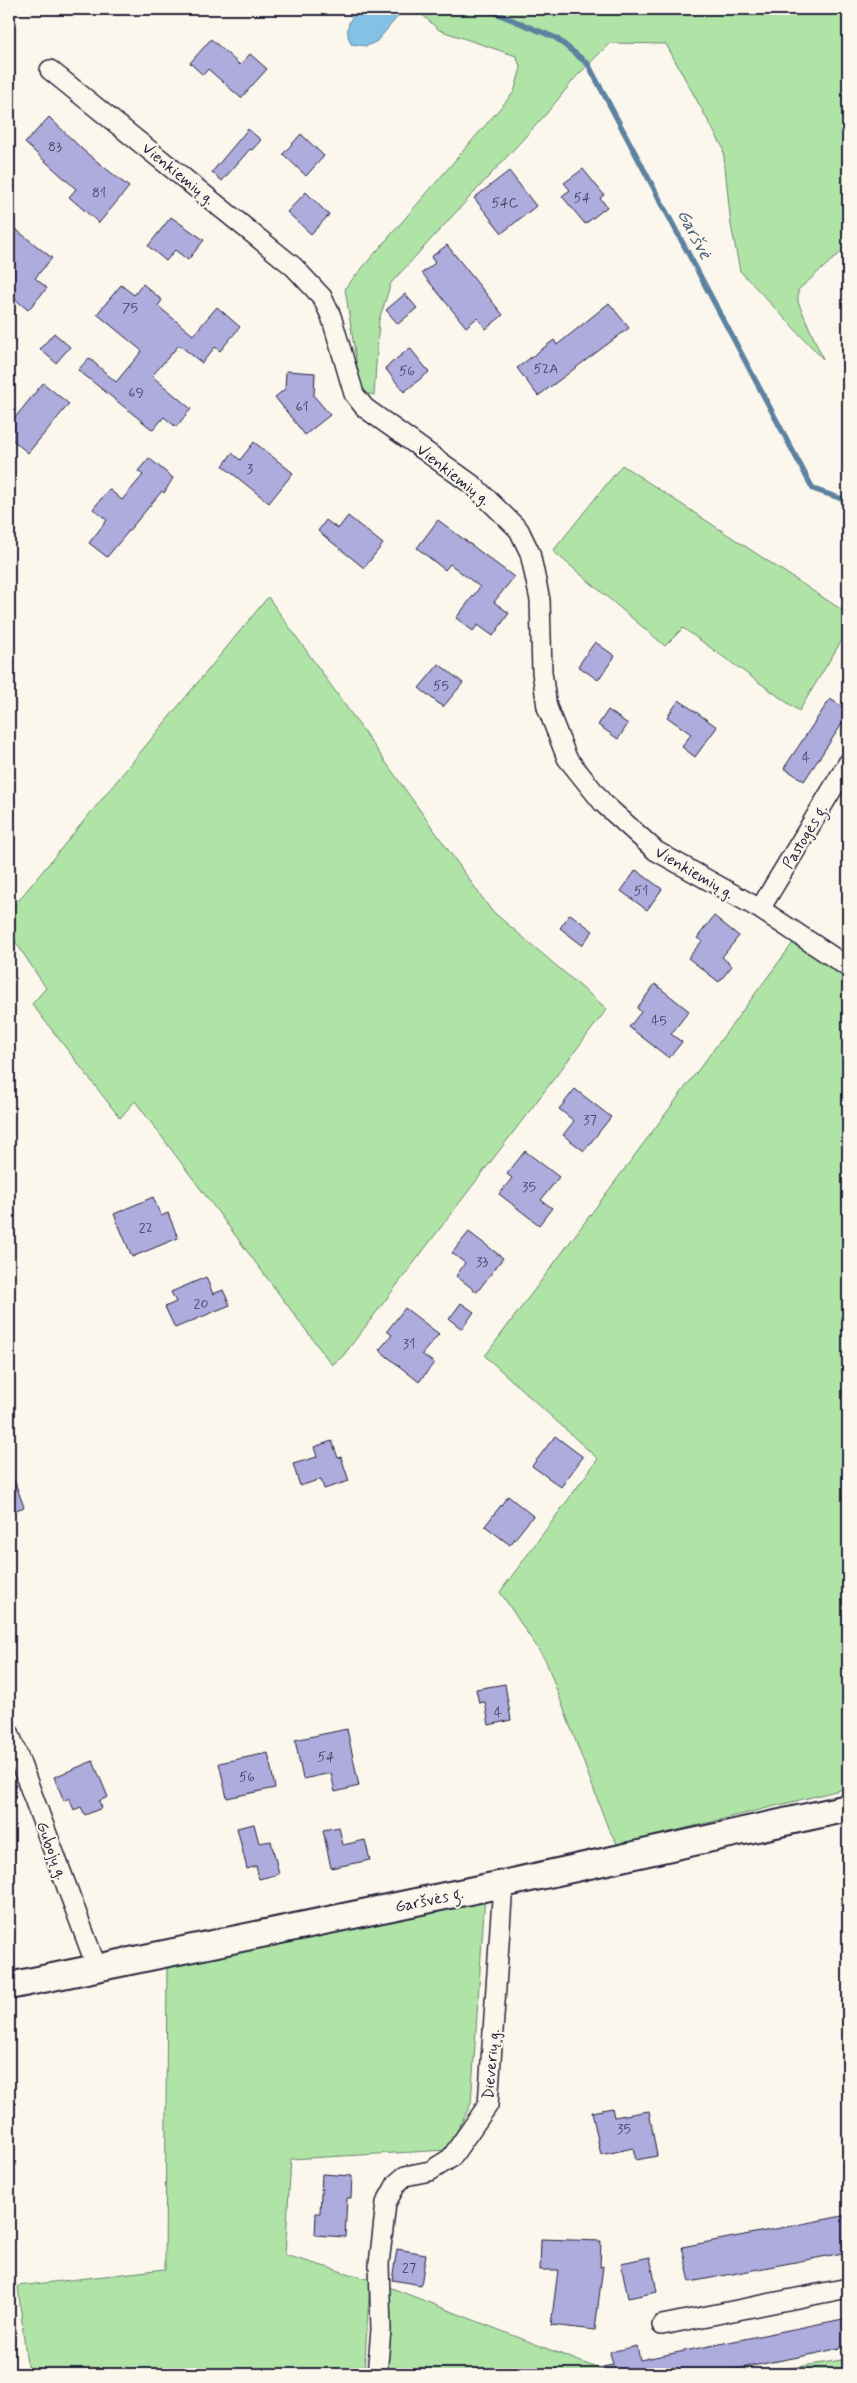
<svg xmlns="http://www.w3.org/2000/svg" width="857" height="2383" font-family="Mynerve,sans-serif">
<style>
.green{fill:#b0e4a6;stroke:#698370}
.water{fill:#84c2e5;stroke:#5d82a1}
.lines{fill:none;stroke-linecap:round;stroke-linejoin:round}
.stream{stroke:#5d82a1;stroke-width:5.5}
.building{fill:#aeabdd;stroke:#22223b}
.minor-casing{stroke:#22223b;stroke-width:22}
.secondary-casing{stroke:#22223b;stroke-width:30}
.minor{stroke:#fbf7ec;stroke-width:19}
.secondary{stroke:#fbf7ec;stroke-width:26}
.labels{text-anchor:middle;stroke-width:4;stroke-linejoin:round;paint-order:stroke}
.number-label{font-size:14px;fill:#454464}
.street-label{font-size:16px;fill:#22223b;stroke:#fbf7ec}
.water-label{font-size:18px;font-style:italic;fill:#445a76;stroke:#fbf7ec}
</style>
<rect width="100%" height="100%" fill="#fbf7ec"/>
<filter id="ink" filterUnits="userSpaceOnUse"><feTurbulence type="fractalNoise" baseFrequency=".02" numOctaves="2"/><feDisplacementMap in="SourceGraphic" scale="10" xChannelSelector="R" yChannelSelector="G"/><feConvolveMatrix kernelMatrix="1 2 1 2 8 2 1 2 1" color-interpolation-filters="sRGB"/></filter>
<g filter="url(#ink)">
<path class="green" d="M416 9H848V246L798 290V302L823 359 740 271 731 225 723 148 666 44 610 43 575 78 547 113 391 283 379 320 374 395 361 392 345 288 514 92 521 68 516 56 439 30Z
M622 465 848 614V630L799 711 683 628 665 646 553 551Z
M268 597 491 910 607 1009 343 1356 332 1365 135 1101 120 1118 32 1004 46 988 9 932V912Z
M793 943 848 979V1788L618 1845 608 1828 546 1661 500 1592 598 1459 485 1356Z
M485 1895 471 2104 447 2150 291 2159 285 2255 370 2280 364 2374H28L18 2286 165 2269 167 1961Z
M389 2287 607 2372V2374H381Z
M848 2359V2374H752Z"/>
<path class="water" d="M357 9H398L399 15 377 41 367 46 351 44C344 29 349 21 357 9Z"/>
<g class="lines">
<path class="stream" d="M486 9 556 38 588 64 813 489 848 501"/>
</g>
<path class="building" d="M211 39 240 65 250 54 267 69 241 98 208 69 203 75 190 63Z
M49 117 84 151 129 187 99 223 69 197 76 189 25 143Z
M248 129 261 140 252 150 250 149 222 181 212 172Z
M301 134 324 156 306 176 283 154Z
M583 169 604 195 600 198 607 207 585 224 562 196 570 190 564 183Z
M509 171 536 206 502 233 474 198Z
M306 192 329 215 311 234 287 212Z
M171 217 204 240 188 260 175 250 166 261 148 246Z
M9 224 52 258 35 278 47 288 28 310 9 294Z
M447 245 503 315 486 329 477 318 466 327 422 273 435 263 431 257Z
M143 284 162 300 158 306 193 335 217 307 240 327 220 351 215 347 202 363 179 345 152 376 191 409 176 427 164 417 153 430 78 370 89 358 116 382 142 351 97 314 121 285 134 295Z
M405 294 417 308 398 324 386 310Z
M609 303 629 328 538 396 517 368 554 340 557 345Z
M54 333 70 347 56 363 40 349Z
M410 348 429 372 404 392 385 368Z
M286 371 315 373 314 396 330 415 305 435 275 397 285 389Z
M43 383 69 404 28 453 9 437V425Z
M254 442 293 473 269 503 223 466 232 453 240 460Z
M149 458 173 478 164 493 162 491 107 557 89 543 107 520 93 509 109 489 122 500 143 475 138 471Z
M348 516 383 544 364 568 318 531 326 520 338 529Z
M438 520 514 577 494 602 509 613 493 636 478 625 473 631 456 618 480 587 450 564 445 570 417 548Z
M595 642 615 656 598 680 578 666Z
M439 664 463 683 443 707 419 688Z
M830 699 848 710V715L804 781 784 768Z
M679 700 717 727 695 757 682 747 691 734 667 717Z
M608 710 628 724 618 739 598 725Z
M636 870 662 889 647 910 621 891Z
M570 914 593 931 582 945 560 928Z
M714 916 739 936 722 957 732 966 719 982 688 958 702 941 697 938Z
M655 984 689 1011 671 1034 682 1042 669 1058 629 1027 641 1012 637 1008Z
M575 1089 611 1117 584 1151 563 1135 574 1121 559 1109Z
M525 1151 559 1177 541 1200 552 1208 539 1225 499 1194 512 1178 507 1174Z
M153 1197 161 1216 168 1213 178 1238 132 1257 114 1214Z
M469 1232 503 1258 477 1292 456 1276 465 1263 452 1253Z
M206 1277 213 1294 223 1290 230 1305 175 1328 165 1307 176 1302 171 1292Z
M461 1303 474 1312 462 1329 449 1319Z
M405 1308 439 1334 422 1354 434 1363 419 1382 379 1350 392 1335 387 1331Z
M555 1436 583 1457 561 1487 532 1466Z
M332 1441 338 1458 341 1457 349 1481 324 1489 321 1479 300 1486 293 1464 317 1457 314 1447Z
M10 1469 24 1507 9 1513V1470Z
M508 1496 533 1516 510 1545 485 1526Z
M505 1684 511 1720 489 1725 485 1702 479 1703 476 1689Z
M347 1729 359 1786 335 1792 331 1773 303 1779 295 1740Z
M268 1753 275 1788 227 1798 219 1763Z
M93 1761 108 1797 99 1801 102 1808 85 1815 81 1807 74 1810 69 1798 64 1801 54 1777Z
M254 1824 259 1843 271 1841 279 1874 259 1879 256 1866 247 1869 237 1828Z
M339 1827 343 1845 365 1840 370 1860 331 1868 323 1830Z
M612 2108 614 2117 649 2111 657 2156 636 2160 633 2148 601 2155 592 2112Z
M322 2174 352 2176 351 2198H347L345 2237 315 2235 316 2213H320Z
M848 2215V2252L690 2282 682 2247Z
M541 2239 601 2241 600 2267 603 2266 595 2330 551 2325 558 2270H540Z
M397 2249 426 2254 421 2285 392 2280Z
M650 2257 657 2292 628 2298 621 2263Z
M848 2318V2346L814 2354 710 2374H603V2367L613 2365 610 2352 637 2346 640 2360Z"/>
<g class="lines">
<defs>
<path id="minor" d="M50 70 294 267 322 297 331 316 354 394 365 408 474 486 519 530 530 553 540 600 542 672 547 707 567 758 603 803 656 851 760 909 848 967
M760 909 848 763
M9 1732 97 1968
M662 2325 848 2288
M377 2374 381 2330 379 2264 386 2203 397 2183 405 2176 430 2171 451 2158 488 2105 503 1884"/>
<path id="secondary" d="M9 1986 503 1884 848 1808"/>
</defs>
<use href="#minor" class="minor-casing"/>
<use href="#secondary" class="secondary-casing"/>
<use href="#minor" class="minor"/>
<use href="#secondary" class="secondary"/>
</g>
</g>
<g class="labels">
<g class="number-label">
<text x="55" y="151">83</text>
<text x="99" y="197">81</text>
<text x="582" y="202">54</text>
<text x="505" y="207">54C</text>
<text x="130" y="312">75</text>
<text x="546" y="373">52A</text>
<text x="407" y="375">56</text>
<text x="136" y="397">69</text>
<text x="302" y="411">61</text>
<text x="250" y="473">3</text>
<text x="441" y="690">55</text>
<text x="806" y="762">4</text>
<text x="641" y="895">51</text>
<text x="659" y="1025">45</text>
<text x="590" y="1124">37</text>
<text x="529" y="1191">35</text>
<text x="146" y="1232">22</text>
<text x="482" y="1266">33</text>
<text x="201" y="1308">20</text>
<text x="409" y="1348">31</text>
<text x="498" y="1717">4</text>
<text x="326" y="1761">54</text>
<text x="247" y="1781">56</text>
<text x="624" y="2133">35</text>
<text x="409" y="2272">27</text>
</g>
<g class="street-label">
<text transform="translate(179 173) rotate(39)" y="6">Vienkiemių g.</text>
<text transform="translate(454 474) rotate(38)" y="6">Vienkiemių g.</text>
<text transform="translate(804 836) rotate(-59)" y="6">Pastogės g.</text>
<text transform="translate(695 872) rotate(30)" y="6">Vienkiemių g.</text>
<text transform="translate(53 1850) rotate(69)" y="6">Gubojų g.</text>
<text transform="translate(429 1899) rotate(-12)" y="6">Garšvės g.</text>
<text transform="translate(490 2064) rotate(-85)" y="6">Dieverių g.</text>
</g>
<g class="water-label">
<text transform="translate(695 234) rotate(62)" y="6">Garšvė</text>
</g>
</g>
<rect width="857" height="2383" fill="none" stroke="#fbf7ec" stroke-width="30"/>
<rect x="15" y="15" width="827" height="2353" fill="none" stroke="#22223b" stroke-width="2" filter="url(#ink)"/>
</svg>
